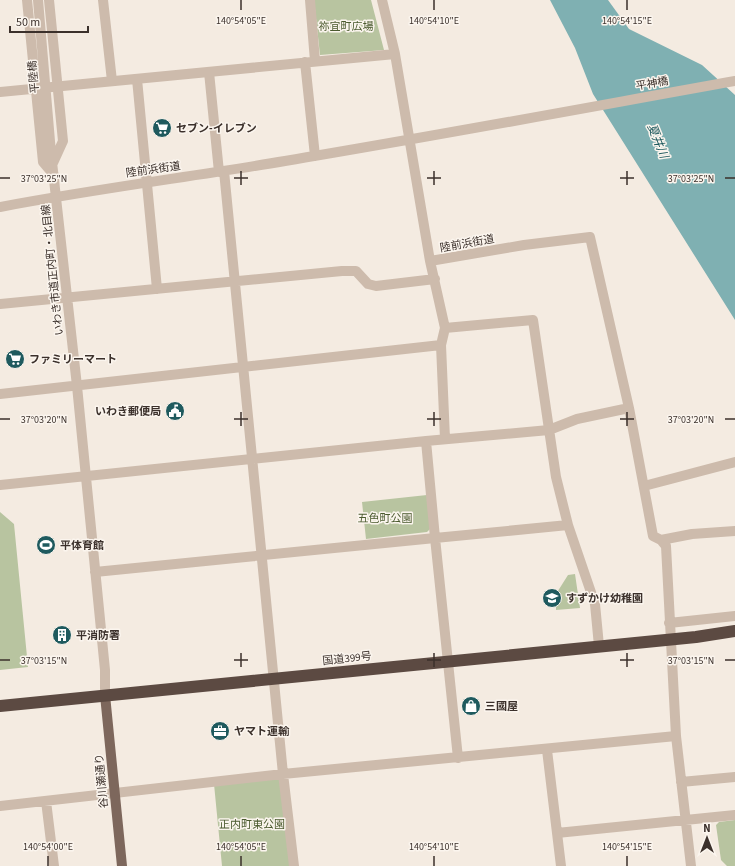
<svg xmlns="http://www.w3.org/2000/svg" width="735" height="866" font-family="'Source Sans 3','Noto Sans JP',sans-serif">
<style>
.green{fill:#b8c4a0}
.water{fill:#7fb0b2}
.lines{fill:none;stroke-linecap:round;stroke-linejoin:round}
.minor{stroke:#cdbbac;stroke-width:10}
.major{stroke:#7d675c;stroke-width:10}
.highway{stroke:#5c4a42;stroke-width:12}
.ticks{fill:none;stroke:#3b302b;stroke-width:1.5}
.labels{text-anchor:middle;stroke-width:3;stroke-linejoin:round;paint-order:stroke}
.park-label{font-size:11px;fill:#4a5a2e;stroke:#fbf5ee}
.street-label{font-size:11px;fill:#3b302b;stroke:#fbf5ee}
.poi-label{font-size:11px;font-weight:bold;fill:#3b302b;stroke:#fbf5ee;text-anchor:start}
.water-label{font-size:12px;font-style:italic;fill:#1f5a5e;stroke:#fbf5ee}
.ticks-label{font-size:10px;text-anchor:middle;fill:#3b302b;stroke:#fbf5ee;stroke-width:3;stroke-linejoin:round;paint-order:stroke}
</style>
<rect width="100%" height="100%" fill="#f4ebe1"/>
<path class="green" d="M314 0H371L384 50 320 55Z
M427 495 431 528 427 532 366 539 362 502Z
M0 512 14 524 28 667 0 670Z
M575 574 580 608 556 610V594L568 575Z
M282 776 292 866H222L214 784Z
M735 820V866H727L721 860 716 825 719 822Z"/>
<path class="water" d="M550 0H608L629 29 702 65 735 95V320L593 94 575 48Z"/>
<g class="lines">
<path class="minor" d="M27 0 43 162 54 175
M38 0 51 153 77 386 105 670V695
M49 0 63 141 53 163
M103 0 112 81
M310 0 315 61
M382 0 395 54 430 261 524 245 590 237 629 408 653 536 661 540 666 546 676 736 691 866
M305 62 315 156
M209 72 219 172
M137 79 157 289
M0 92 395 54
M224 171 283 774 294 866
M0 207C95 189 190 177 285 161 435 136 585 108 735 81
M430 261 445 328 441 345 445 439
M0 304 342 271H356L368 284 376 286 435 279
M445 328 533 320 556 477 568 525
M0 394 441 345
M426 441 435 538 568 525 595 604 599 646
M0 485 426 441 549 430 577 419 629 408
M644 486 735 462
M661 540 692 534 735 531
M95 572 435 538 458 758
M669 623 735 616
M547 750 561 866
M681 782 735 777
M46 801 54 866
M0 806 283 774 676 736
M557 833 735 815"/>
<path class="major" d="M105 695 122 866"/>
<path class="highway" d="M0 706 696 637 735 631"/>
</g>
<path class="ticks" d="M241 0V10M434 0V10M627 0V10M241 171V185M434 171V185M627 171V185M0 178H10M234 178H248M427 178H441M620 178H634M725 178H735M241 412V426M434 412V426M627 412V426M0 419H10M234 419H248M427 419H441M620 419H634M725 419H735M241 653V667M434 653V667M627 653V667M0 660H10M234 660H248M427 660H441M620 660H634M725 660H735M48 856V866M241 856V866M434 856V866M627 856V866"/>
<defs>
<symbol id="supermarket-disc" viewBox="-11 -11 22 22"><circle r="9.5" fill="#1f5a5e" stroke="#fbf5ee"/><path d="M-6-5.5h2.5l.6 2H6L4.5 2H-2.5L-4.4-4H-6ZM-1.5 3.2a1.3 1.3 0 1 0 .1 0ZM3 3.2a1.3 1.3 0 1 0 .1 0Z" fill="#fff"/></symbol>
<symbol id="civic-disc" viewBox="-11 -11 22 22"><circle r="9.5" fill="#1f5a5e" stroke="#fbf5ee"/><path d="M-.6-6.5H3V-4.5H.6V-3L4-1V1h2V6H-6V1h2V-1L-.6-3ZM-1.2 2.5V6h2.4V2.5Z" fill="#fff"/></symbol>
<symbol id="stadium-disc" viewBox="-11 -11 22 22"><circle r="9.5" fill="#1f5a5e" stroke="#fbf5ee"/><path d="M0-5a6.5 5 0 1 0 0 10a6.5 5 0 1 0 0-10ZM-3.5-1.8h7v3.6h-7Z" fill="#fff"/></symbol>
<symbol id="school-disc" viewBox="-11 -11 22 22"><circle r="9.5" fill="#1f5a5e" stroke="#fbf5ee"/><path d="M0-5L7-2L0 1L-7-2ZM-4 1L0 2.5L4 1V4Q0 6-4 4Z" fill="#fff"/></symbol>
<symbol id="building-disc" viewBox="-11 -11 22 22"><circle r="9.5" fill="#1f5a5e" stroke="#fbf5ee"/><path d="M-4-6H4V6H1V3H-1V6H-4ZM-2.5-4.3h1.7v1.8h-1.7ZM.8-4.3h1.7v1.8H.8ZM-2.5-1h1.7V.8h-1.7ZM.8-1h1.7V.8H.8Z" fill="#fff"/></symbol>
<symbol id="shop-disc" viewBox="-11 -11 22 22"><circle r="9.5" fill="#1f5a5e" stroke="#fbf5ee"/><path d="M-5-2.5h2.3a2.7 3.5 0 0 1 5.4 0H5L5.5 6h-11ZM-1.5-2.5h3a1.5 2.3 0 0 0-3 0Z" fill="#fff"/></symbol>
<symbol id="office-disc" viewBox="-11 -11 22 22"><circle r="9.5" fill="#1f5a5e" stroke="#fbf5ee"/><path d="M-6-3h4V-5.5h4V-3h4V5H-6ZM-1-4.5V-3h2v-1.5ZM-6 0V1H6V0Z" fill="#fff"/></symbol>
</defs>
<g fill-rule="evenodd">
<use href="#supermarket-disc" x="151" y="117" width="22" height="22"/>
<use href="#supermarket-disc" x="4" y="348" width="22" height="22"/>
<use href="#civic-disc" x="164" y="400" width="22" height="22"/>
<use href="#stadium-disc" x="35" y="534" width="22" height="22"/>
<use href="#school-disc" x="541" y="587" width="22" height="22"/>
<use href="#building-disc" x="51" y="624" width="22" height="22"/>
<use href="#shop-disc" x="460" y="695" width="22" height="22"/>
<use href="#office-disc" x="209" y="720" width="22" height="22"/>
</g>
<g class="labels">
<g class="park-label">
<text x="346" y="30">祢宜町広場</text>
<text x="385" y="522">五色町公園</text>
<text x="252" y="828">正内町東公園</text>
</g>
<g class="street-label">
<text transform="translate(33 77) rotate(-95)" y="4">平陸橋</text>
<text transform="translate(652 83) rotate(-10)" y="4">平神橋</text>
<text transform="translate(153 169) rotate(-8)" y="4">陸前浜街道</text>
<text transform="translate(467 243) rotate(-10)" y="4">陸前浜街道</text>
<text transform="translate(52 270) rotate(-96)" y="4">いわき市道正内町・北目線</text>
<text transform="translate(347 658) rotate(-6)" y="4">国道399号</text>
<text transform="translate(101 781) rotate(-95)" y="4">谷川瀬通り</text>
</g>
<g class="poi-label">
<text x="176" y="132">セブン-イレブン</text>
<text x="29" y="363">ファミリーマート</text>
<text x="161" y="415" text-anchor="end">いわき郵便局</text>
<text x="60" y="549">平体育館</text>
<text x="566" y="602">すずかけ幼稚園</text>
<text x="76" y="639">平消防署</text>
<text x="485" y="710">三國屋</text>
<text x="234" y="735">ヤマト運輸</text>
</g>
<g class="water-label">
<text transform="translate(658 141) rotate(68)" y="4">夏井川</text>
</g>
</g>
<g class="ticks-label">
<text x="241" y="24">140°54'05"E</text>
<text x="434" y="24">140°54'10"E</text>
<text x="627" y="24">140°54'15"E</text>
<text x="44" y="182">37°03'25"N</text>
<text x="691" y="182">37°03'25"N</text>
<text x="44" y="423">37°03'20"N</text>
<text x="691" y="423">37°03'20"N</text>
<text x="44" y="664">37°03'15"N</text>
<text x="691" y="664">37°03'15"N</text>
<text x="48" y="850">140°54'00"E</text>
<text x="241" y="850">140°54'05"E</text>
<text x="434" y="850">140°54'10"E</text>
<text x="627" y="850">140°54'15"E</text>
</g>
<g transform="translate(707 838)" stroke="#fbf5ee" stroke-width="3" paint-order="stroke">
<path d="M0-3L7 15L0 10L-7 15Z" fill="#3b302b"/>
<text y="-6" font-size="11" font-weight="bold" text-anchor="middle" fill="#3b302b">N</text>
</g>
<path d="M10 26v6h78v-6" fill="none" stroke="#3b302b" stroke-width="2"/>
<text x="16" y="26" font-size="12" fill="#3b302b" stroke="#fbf5ee" stroke-width="3" paint-order="stroke">50 m</text>
</svg>
